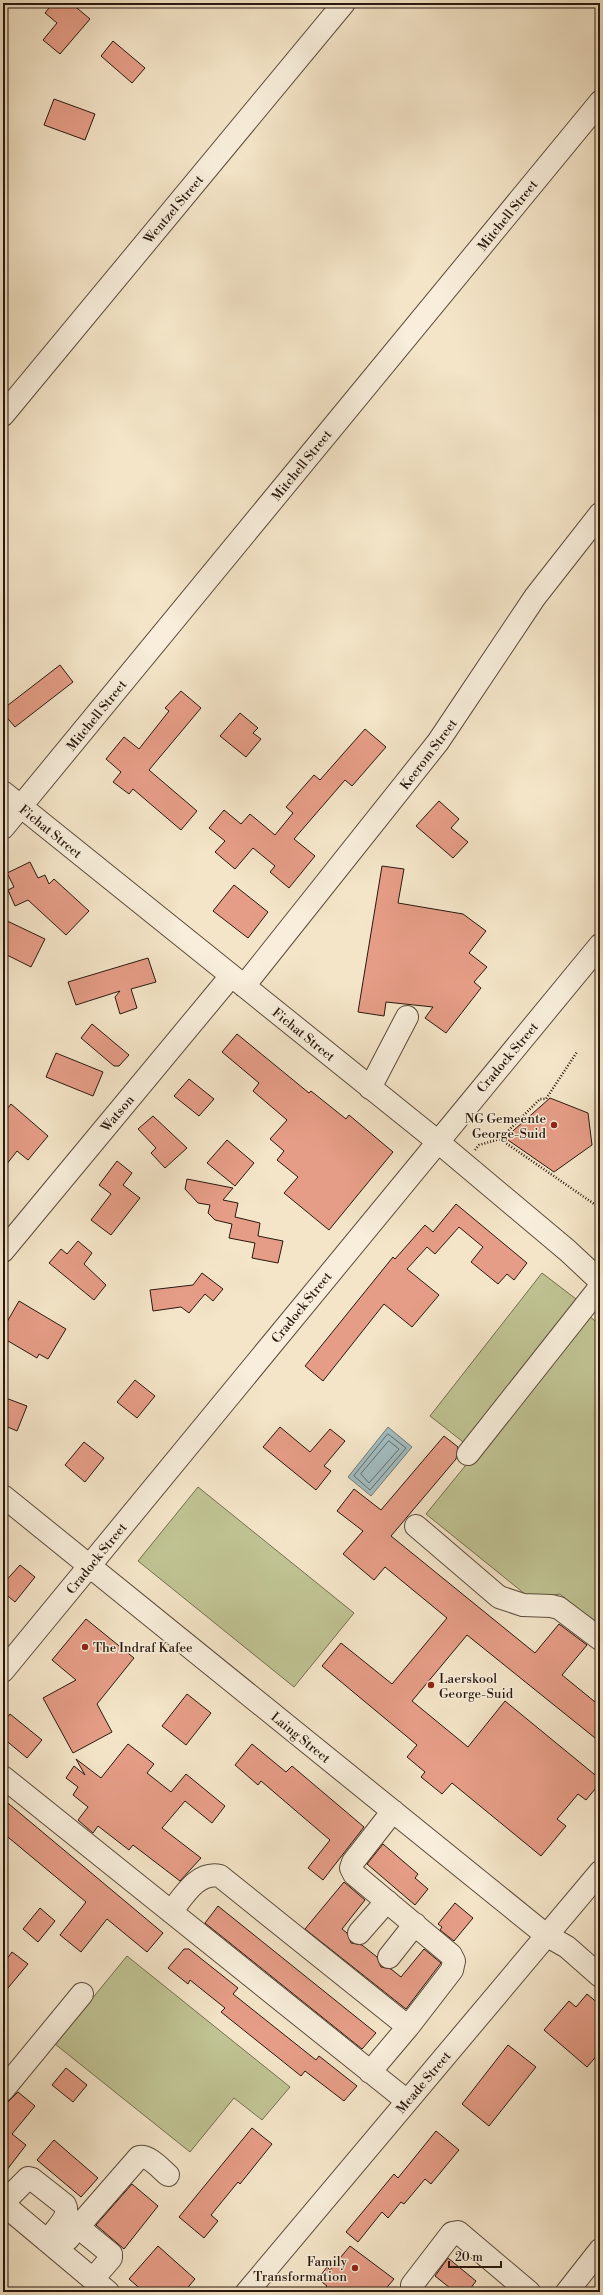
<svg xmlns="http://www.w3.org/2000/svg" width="603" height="2295" font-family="'Libre Bodoni',serif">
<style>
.green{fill:#c0c393;stroke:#746e50}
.water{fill:#a1bcc0;stroke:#717a79}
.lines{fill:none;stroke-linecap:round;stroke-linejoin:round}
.shore{stroke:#656a67;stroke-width:1}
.building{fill:#e69d87;stroke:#29180e}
.minor-casing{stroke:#5c4b3c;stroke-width:24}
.path{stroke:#29180e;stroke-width:2.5;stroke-dasharray:1 2;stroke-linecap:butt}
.minor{stroke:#f8eedb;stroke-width:22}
.poi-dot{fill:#8f2418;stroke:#f8eedb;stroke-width:1.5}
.labels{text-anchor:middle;stroke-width:3;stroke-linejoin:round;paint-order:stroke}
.street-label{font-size:13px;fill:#29180e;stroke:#f8eedb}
.poi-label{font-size:13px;fill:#29180e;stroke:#f8eedb;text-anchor:end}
</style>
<rect width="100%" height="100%" fill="#f4e5c8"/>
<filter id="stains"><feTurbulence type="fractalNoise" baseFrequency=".005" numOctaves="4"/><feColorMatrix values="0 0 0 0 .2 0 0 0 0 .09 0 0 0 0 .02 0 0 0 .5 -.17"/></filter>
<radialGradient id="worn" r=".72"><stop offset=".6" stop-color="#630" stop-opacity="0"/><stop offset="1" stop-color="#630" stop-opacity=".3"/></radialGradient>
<path class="green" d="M542 1273 580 1302 467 1445 430 1416Z
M588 1315 600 1325V1627L560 1594 531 1599 426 1514Z
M198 1487 354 1613 294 1687 138 1561Z
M127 1956 290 2087 262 2120 234 2098 190 2152 55 2044Z"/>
<path class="water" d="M388 1427 412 1447 371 1496 348 1477Z"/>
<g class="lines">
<path class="shore" d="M388 1434 406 1448 370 1490 354 1476Z
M389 1441 399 1449 369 1483 361 1474Z"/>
</g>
<path class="building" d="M53 3H71L90 19 60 54 43 40 57 23 45 13Z
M113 41 145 68 132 83 101 56Z
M54 99 95 114 85 140 44 125Z
M60 665 73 682 15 727 3 713V709Z
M181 691 201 708 149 770 197 811 181 830 133 789 129 794 113 782 121 772 106 759 124 737 139 749 169 711 165 708Z
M240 713 258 728 253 733 261 739 246 757 220 736Z
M365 729 386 747 352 786 345 780 294 839 315 856 289 888 270 872 275 866 253 848 235 869 215 852 225 841 209 828 224 810 241 824 250 814 275 835 293 813 286 807 314 775 320 780Z
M439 801 459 819 451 828 468 842 453 858 416 826Z
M30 862 38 878 45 875 49 884 54 879 89 911 66 935 28 900 15 906 8 890 14 887 7 873Z
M382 866 404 869 398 903 463 914 486 931 469 953 487 967 474 982 481 988 446 1033 425 1018 433 1007 386 1002 384 1016 358 1012Z
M234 885 268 912 248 938 213 911Z
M3 919 45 939 31 967 3 953Z
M148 958 156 982 131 989 137 1008 120 1014 115 997 120 991 76 1005 68 982Z
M92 1024 129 1055 119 1066H114L81 1038Z
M237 1034 309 1093 311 1091 346 1119 349 1115 393 1152 329 1230 284 1193 298 1177 277 1160 284 1151 270 1139 287 1120 253 1091 259 1083 222 1052Z
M56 1053 103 1072 93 1096 46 1077Z
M189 1079 214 1099 199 1116 174 1096Z
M550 1098 588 1113 592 1145 554 1172 505 1138Z
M11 1104 48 1136 28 1160 17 1151 3 1169V1114Z
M153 1116 187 1148 165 1168 151 1153 156 1148 138 1129Z
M227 1140 254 1163 235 1186 207 1163Z
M117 1161 132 1173 123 1185 140 1198 111 1235 91 1220 111 1194 99 1185Z
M187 1179 233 1188 223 1200 238 1203 235 1217 260 1223 258 1236 283 1241 278 1263 252 1258 255 1243 229 1238 232 1224 215 1220 208 1213 210 1205 198 1203 185 1189Z
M456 1204 527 1263 514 1280 507 1274 498 1284 471 1262 483 1247 459 1227 435 1254 427 1247 407 1269 439 1295 412 1327 384 1304 323 1381 305 1366 393 1257 395 1259 425 1225 433 1232Z
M78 1241 92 1253 84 1264 106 1285 94 1300 49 1263 61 1249 67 1254Z
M202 1273 223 1289 213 1301 205 1294 189 1313 181 1307 153 1311 150 1290 193 1285Z
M19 1301 66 1329 48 1359 39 1354 37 1358 3 1338V1329Z
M135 1380 155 1396 137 1418 117 1402Z
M3 1397 27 1406 17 1431 3 1425Z
M280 1427 310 1452 330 1429 345 1441 324 1466 331 1471 316 1490 263 1447Z
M444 1436 458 1447 456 1459 391 1536 535 1653 559 1624 587 1645 562 1675 600 1706V1742L467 1635 412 1701 468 1747 505 1701 600 1779V1783L586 1800 578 1794 557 1819 566 1826 541 1856 452 1783 442 1794 421 1777 425 1772 407 1757 417 1745 322 1666 341 1643 392 1684 447 1618 385 1567 374 1580 343 1554 363 1531 337 1511 354 1489 381 1510Z
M84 1442 104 1458 85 1482 65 1465Z
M20 1565 35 1577 15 1602 3 1592V1584Z
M86 1619 134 1658 97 1704 112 1732 73 1753 43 1698 76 1680 52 1660Z
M187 1694 211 1713 186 1745 162 1726Z
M10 1714 42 1740 27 1758 3 1738V1723Z
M128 1744 154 1764 147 1773 171 1792 186 1774 225 1806 212 1823 185 1801 162 1828 201 1858 180 1881 133 1845 129 1850 98 1826 93 1833 78 1820 88 1807 73 1795 78 1787 66 1778 74 1766 85 1775 76 1759 101 1778Z
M252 1744 286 1772 292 1766 364 1827 323 1880 308 1868 330 1840 261 1781 258 1785 235 1765Z
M3 1799 163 1933 147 1952 107 1919 81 1952 60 1935 86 1902 3 1833Z
M383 1844 418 1874 415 1878 428 1889 415 1905 367 1864Z
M344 1882 365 1900 342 1929 347 1933 351 1943 362 1945 377 1957 381 1967 391 1969 401 1977 424 1949 441 1963 406 2009 305 1929Z
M455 1903 473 1918 454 1941 440 1930 442 1927 438 1924Z
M218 1906 376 2033 362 2049 205 1923Z
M40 1908 55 1921 38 1942 23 1929Z
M184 1949H189L238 1988 233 1994 316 2060 319 2056 357 2086 344 2101 305 2071 301 2076 221 2012 225 2008 190 1980 188 1984 168 1968Z
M12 1952 28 1964 3 1994V1964Z
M587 1994 600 2005V2052L587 2067 544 2030 569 2001 576 2007Z
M508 2045 536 2067 489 2126 462 2104Z
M66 2068 87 2085 73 2102 52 2085Z
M18 2092 35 2106 12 2134 26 2145 3 2175V2107Z
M252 2128 272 2144 240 2184 238 2182 211 2215 218 2221 204 2238 179 2217Z
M436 2131 459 2150 431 2184 425 2179 404 2204 401 2202 388 2218 382 2212 358 2242 346 2232 394 2174 398 2178Z
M54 2140 98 2178 81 2197 37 2160Z
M132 2184 158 2206 124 2249 96 2225Z
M158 2246 195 2279 184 2292H144L129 2279Z
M350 2246 394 2279 383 2292H321L327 2286 318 2279 327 2267 330 2270Z
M448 2258 476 2281 468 2292H455L435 2276Z"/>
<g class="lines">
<defs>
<path id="minor" d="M3 415 344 3
M3 792 437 1141 568 1251 600 1281
M3 828 600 102
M244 986 438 742 535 597 600 514
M370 1088 407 1017
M3 1251 231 976
M468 1454 600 1287
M3 1496 546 1935 567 1947 600 1976
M416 1526 499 1597 523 1605 551 1606 559 1608 600 1639
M3 1671 600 945
M3 1777 407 2101
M393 1811 353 1862 351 1868 354 1874 451 1955 454 1961 452 1970 408 2027
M171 1912C183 1897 197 1871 220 1876L402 2022 408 2027 370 2072
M359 1933 387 1901
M389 1957 415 1924
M3 2090 82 1994
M3 2203 28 2178 32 2179 65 2205C71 2217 54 2231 47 2241
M3 2204 108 2292
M78 2227 139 2157C149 2155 160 2168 168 2175
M68 2239 78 2227 111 2254V2258L93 2279
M247 2292 600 1872
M414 2292 412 2285 452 2233 458 2232 529 2292
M567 2292 600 2250"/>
</defs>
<use href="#minor" class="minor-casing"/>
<path class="path" d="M500 1139 540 1099H546L577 1052
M475 1150 479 1145 500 1139 600 1208"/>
<use href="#minor" class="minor"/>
</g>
<g class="poi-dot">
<circle cx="554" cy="1125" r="4"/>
<circle cx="85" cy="1647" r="4"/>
<circle cx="431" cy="1685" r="4"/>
<circle cx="355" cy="2268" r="4"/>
</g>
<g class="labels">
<g class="street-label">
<text transform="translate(173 209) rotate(-50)" y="5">Wentzel Street</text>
<text transform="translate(507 215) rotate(-51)" y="5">Mitchell Street</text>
<text transform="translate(301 465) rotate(-51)" y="5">Mitchell Street</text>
<text transform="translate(96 715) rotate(-51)" y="5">Mitchell Street</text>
<text transform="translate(428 754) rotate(-53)" y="5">Keerom Street</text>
<text transform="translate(51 831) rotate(39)" y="5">Fichat Street</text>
<text transform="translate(304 1034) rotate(39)" y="5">Fichat Street</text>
<text transform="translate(507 1057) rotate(-50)" y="5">Cradock Street</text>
<text transform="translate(117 1113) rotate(-50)" y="5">Watson</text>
<text transform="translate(301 1307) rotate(-51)" y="5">Cradock Street</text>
<text transform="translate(96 1558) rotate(-51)" y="5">Cradock Street</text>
<text transform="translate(301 1737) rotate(39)" y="5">Laing Street</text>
<text transform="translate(423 2082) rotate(-50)" y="5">Meade Street</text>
</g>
<g class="poi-label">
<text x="546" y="1123">NG Gemeente<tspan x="546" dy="15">George-Suid</tspan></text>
<text x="93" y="1652" text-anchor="start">The Indraf Kafee</text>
<text x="439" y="1683" text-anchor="start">Laerskool<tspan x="439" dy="15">George-Suid</tspan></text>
<text x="347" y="2266">Family<tspan x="347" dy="15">Transformation</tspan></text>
</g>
</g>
<rect width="603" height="2295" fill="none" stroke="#f4e5c8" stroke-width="16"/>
<rect x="4" y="4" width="595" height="2287" fill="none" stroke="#29180e" stroke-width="2"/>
<rect x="8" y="8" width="587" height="2279" fill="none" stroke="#29180e"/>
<path d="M449 2261v6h52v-6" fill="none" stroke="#29180e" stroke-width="2"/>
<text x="455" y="2261" font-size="12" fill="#29180e" stroke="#f8eedb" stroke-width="3" paint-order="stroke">20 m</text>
<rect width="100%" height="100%" filter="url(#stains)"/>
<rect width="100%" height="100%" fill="url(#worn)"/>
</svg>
